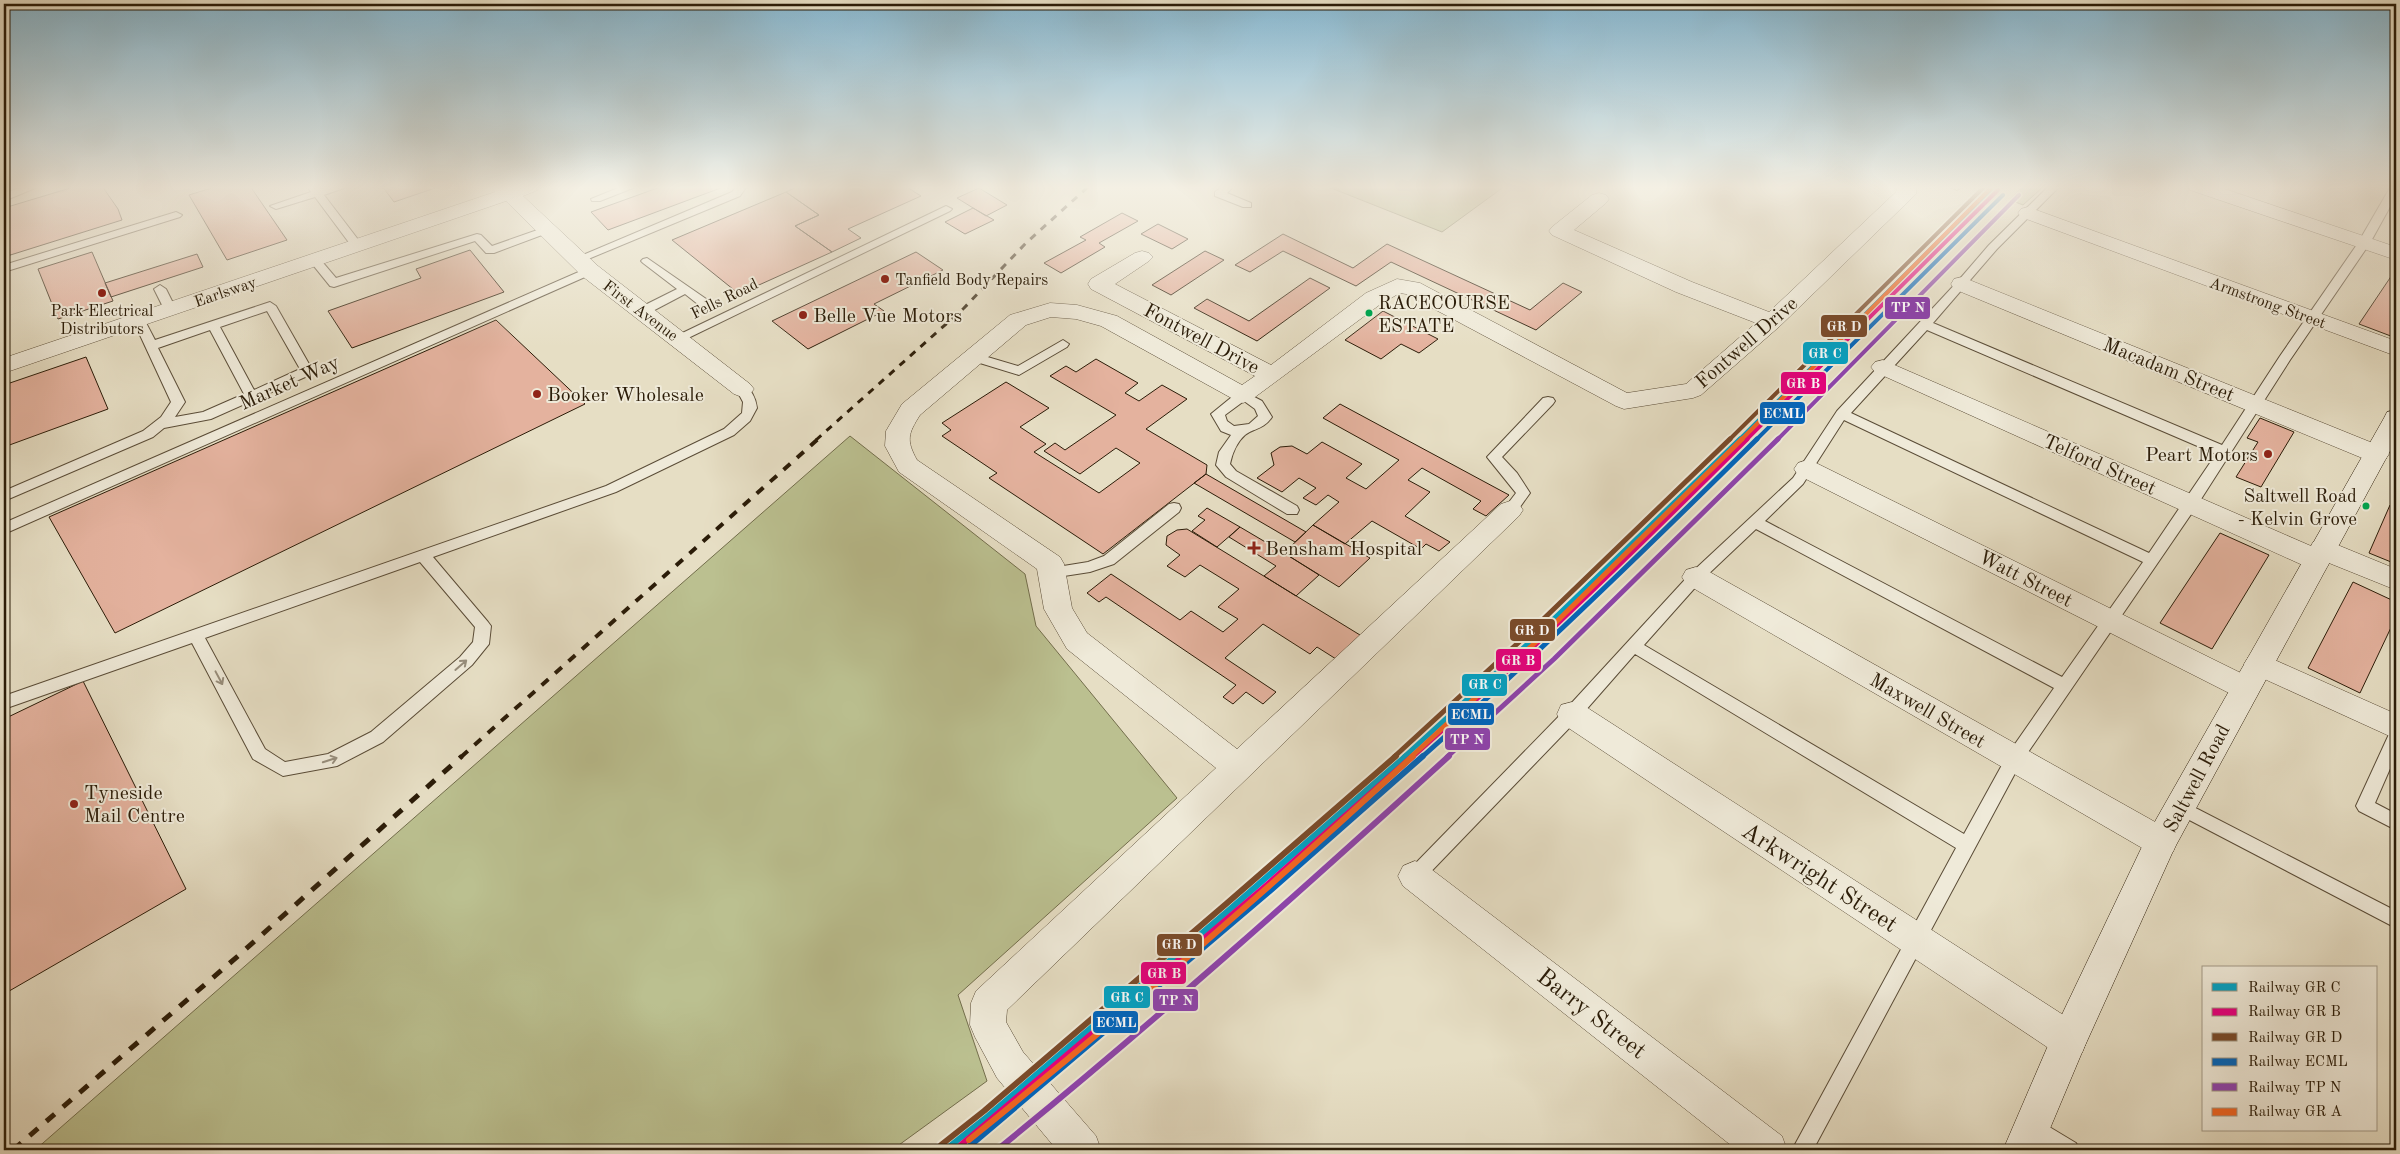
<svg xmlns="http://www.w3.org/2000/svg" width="2400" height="1154" font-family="'Old Standard TT',serif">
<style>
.green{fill:#bbc090;stroke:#736e4c}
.building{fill:#e4b29e;stroke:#2b1c08}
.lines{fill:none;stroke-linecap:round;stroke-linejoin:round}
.lane-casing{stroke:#5a4c37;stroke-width:2}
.street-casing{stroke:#5a4c37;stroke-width:1}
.secondary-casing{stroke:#2b1c08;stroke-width:1}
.lane{fill:#efead9;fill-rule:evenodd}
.street{fill:#efead9;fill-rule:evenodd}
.secondary{fill:#efead9;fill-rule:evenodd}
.rail-far2{stroke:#2b1c08;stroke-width:3;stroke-dasharray:7 7;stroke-linecap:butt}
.rail-far1{stroke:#2b1c08;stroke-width:4;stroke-dasharray:9 9;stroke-linecap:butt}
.rail{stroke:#2b1c08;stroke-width:5;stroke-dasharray:11 11;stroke-linecap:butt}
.rail-1-far2-casing{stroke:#efead9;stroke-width:7}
.rail-1-far1-casing{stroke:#efead9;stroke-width:9}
.rail-1-casing{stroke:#efead9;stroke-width:10}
.rail-2-far2-casing{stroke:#efead9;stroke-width:7}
.rail-2-far1-casing{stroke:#efead9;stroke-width:9}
.rail-2-casing{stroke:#efead9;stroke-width:10}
.rail-3-far2-casing{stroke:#efead9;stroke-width:7}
.rail-3-far1-casing{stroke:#efead9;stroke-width:9}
.rail-3-casing{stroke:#efead9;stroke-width:10}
.rail-4-far2-casing{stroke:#efead9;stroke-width:7}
.rail-4-far1-casing{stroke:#efead9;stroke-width:9}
.rail-4-casing{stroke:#efead9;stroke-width:10}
.rail-5-far2-casing{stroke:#efead9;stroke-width:7}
.rail-5-far1-casing{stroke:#efead9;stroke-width:9}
.rail-5-casing{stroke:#efead9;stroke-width:10}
.rail-6-far2-casing{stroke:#efead9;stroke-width:7}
.rail-6-far1-casing{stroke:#efead9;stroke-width:9}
.rail-6-casing{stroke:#efead9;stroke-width:10}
.rail-1-far2{stroke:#02a2c4;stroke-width:4}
.rail-1-far1{stroke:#02a2c4;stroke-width:5}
.rail-1{stroke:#02a2c4;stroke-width:6}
.rail-2-far2{stroke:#e5007d;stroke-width:4}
.rail-2-far1{stroke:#e5007d;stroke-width:5}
.rail-2{stroke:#e5007d;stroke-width:6}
.rail-3-far2{stroke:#7a4b2a;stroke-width:4}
.rail-3-far1{stroke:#7a4b2a;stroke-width:5}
.rail-3{stroke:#7a4b2a;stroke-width:6}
.rail-4-far2{stroke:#0065bd;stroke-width:4}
.rail-4-far1{stroke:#0065bd;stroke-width:5}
.rail-4{stroke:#0065bd;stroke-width:6}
.rail-5-far2{stroke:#8e44ad;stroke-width:4}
.rail-5-far1{stroke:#8e44ad;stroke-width:5}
.rail-5{stroke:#8e44ad;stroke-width:6}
.rail-6-far2{stroke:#f26522;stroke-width:4}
.rail-6-far1{stroke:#f26522;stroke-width:5}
.rail-6{stroke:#f26522;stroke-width:6}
.oneway{stroke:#978d7b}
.poi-dot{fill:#8f2418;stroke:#efead9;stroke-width:2}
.bus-dot{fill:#00a651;stroke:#efead9;stroke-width:2}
.labels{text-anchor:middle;stroke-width:4;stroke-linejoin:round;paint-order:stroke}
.far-poi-label{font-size:16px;fill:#2b1c08;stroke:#efead9;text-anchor:start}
.far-street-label{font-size:16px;fill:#2b1c08;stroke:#efead9}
.bus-label{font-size:19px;fill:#2b1c08;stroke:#efead9;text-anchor:start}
.poi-label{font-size:20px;fill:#2b1c08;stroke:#efead9;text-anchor:start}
.street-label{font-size:20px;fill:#2b1c08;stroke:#efead9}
.near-street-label{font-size:24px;fill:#2b1c08;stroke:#efead9}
.line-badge{stroke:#efead9;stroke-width:2}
.badge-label{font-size:14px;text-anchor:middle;font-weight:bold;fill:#fff}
</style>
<rect width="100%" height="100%" fill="#e6dec4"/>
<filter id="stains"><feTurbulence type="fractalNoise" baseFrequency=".004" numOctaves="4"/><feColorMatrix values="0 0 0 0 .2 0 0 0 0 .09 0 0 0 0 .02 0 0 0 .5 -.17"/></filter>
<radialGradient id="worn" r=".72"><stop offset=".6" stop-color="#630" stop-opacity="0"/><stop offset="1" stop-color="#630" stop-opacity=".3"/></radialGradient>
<path class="green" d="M1326 186H1505L1442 232Z
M2023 186H2044L2023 205 2010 200Z
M850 436 1025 574 1036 626 1177 798 958 995 987 1081 892 1150H35Z"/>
<path class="building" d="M77 186H102L118 209 122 220 4 257V208Z
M218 186H250L287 240 227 260 189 195Z
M382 186H441L394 202Z
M663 186H726L608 230 591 212Z
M799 186H905L921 196 848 229 861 238 832 252 795 226 819 215 786 192Z
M979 188 1007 205 986 216 957 198Z
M786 192 819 215 795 226 832 252 739 294 672 240Z
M973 208 994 220 965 234 945 222Z
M1122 213 1138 221 1099 243 1105 247 1061 273 1044 263 1086 240 1080 237Z
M1158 224 1188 239 1172 249 1141 234Z
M1283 234 1353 268 1387 244 1530 310 1563 283 1582 292 1536 330 1391 262 1356 286 1283 251 1250 272 1235 265Z
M470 250 504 292 352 348 328 311 421 278 416 269Z
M1205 251 1224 260 1171 295 1152 285Z
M92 252 113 301 58 319 38 269Z
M916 252 943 270 874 304 884 311 808 349 772 321Z
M197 254 203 267 111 297 105 283Z
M2396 269V338L2359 324Z
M1310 278 1330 288 1257 341 1194 308 1207 299 1249 321Z
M1383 311 1438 339 1419 353 1401 344 1381 359 1345 340Z
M496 320 585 404 115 633 49 517Z
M86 357 108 409 4 447V385Z
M1096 359 1138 383 1125 393 1139 401 1162 385 1187 399 1146 429 1207 465 1206 474 1103 554 989 478 997 473 942 436 951 430 942 423 1006 382 1049 408 1020 427 1046 444 1034 452 1099 493 1140 463 1116 448 1080 474 1044 451 1055 443 1065 450 1116 415 1050 376 1066 366 1076 372Z
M1340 404 1509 495 1486 516 1473 509 1481 501 1422 468 1408 480 1430 492 1405 516 1450 542 1439 551 1426 544 1421 549 1372 521 1345 544 1313 525 1339 502 1328 495 1316 505 1303 498 1316 488 1299 478 1282 492 1257 478 1274 465 1271 453 1280 447 1292 446 1307 454 1322 442 1362 464 1346 478 1366 489 1399 460 1323 418Z
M2260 418 2294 432 2261 487 2236 477 2258 442 2247 438Z
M1206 474 1306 532 1295 542 1194 483Z
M2390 505 2396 507V564L2369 553Z
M1207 508 1240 527 1217 547 1192 531 1205 520 1198 516Z
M1313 525 1370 558 1339 587 1284 553Z
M1240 527 1284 553 1319 575 1296 596 1264 576 1276 566 1229 537Z
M1187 529 1360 635 1336 659 1317 647 1310 654 1263 624 1225 658 1276 692 1263 704 1246 692 1233 704 1223 697 1236 685 1106 597 1099 602 1087 593 1111 574 1180 620 1191 611 1223 632 1238 619 1218 607 1239 589 1200 565 1185 577 1167 566 1180 555 1166 545 1167 536 1177 530Z
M2220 533 2269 555 2212 649 2160 623Z
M2353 582 2396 602V617L2360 693 2308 668Z
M83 681 186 889 4 994V719Z"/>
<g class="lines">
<defs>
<path id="lane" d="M24 186H40L4 201V194Z
M307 186H317L320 189 329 186H345L344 188 324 195 363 246 361 248H353L315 197 276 209 270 206 311 192Z
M623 186H638L600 201H592L591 199Z
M737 186H747L740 196 581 262H573L571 260 732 192Z
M1223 186H1234L1227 193 1251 203V207H1243L1215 196V192Z
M1948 186H1962V187L1957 190Z
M2049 186H2060L1997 249 1933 323 2222 445 2280 356 2358 243 2391 186H2396V196L2370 243 2290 360 2196 507 2020 764 1813 1150H1792L1956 848 1635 654 1578 719 1421 882 1415 884 1409 882 1406 876 1409 870 1566 709 1691 573 1793 478 1837 411 1958 281 1989 245ZM1927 330 2216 454 2149 553 1851 413ZM1844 420 2143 562 2062 677 1765 521 1803 484ZM1756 529 2054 688 2008 754 1964 834 1644 645 1701 581Z
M946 206 952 209 950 211 682 341H674L672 338Z
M176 212 182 215 180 217 4 272V265Z
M546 227 552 230 550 232 494 253H486L475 241 334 287 330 286 309 260 311 258H319L336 278 477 234 481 235 492 246Z
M647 258 712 303 714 306 712 309H704L685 294 647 314H639L637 311 639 308 677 289 643 263 641 261 643 259Z
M590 267 596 271 594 273 4 534V523Z
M160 285 166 289 176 309 174 312 170 313 164 309 154 289Z
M270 302 276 306 313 371 312 374 211 419 164 428 153 437 4 501V491L143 431 161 417 171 402 133 320 135 317H143L155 340ZM267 311 300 369 254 390 220 327ZM210 330 244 394 203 412 175 417 185 402 158 348Z
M1063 340 1069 344 1067 347 1019 375 970 360 968 357 974 353 1018 366Z
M742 385C751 387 756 399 757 408L750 421 734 435 616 492 433 557 488 622 491 626 489 644 472 665 383 742 337 766 283 776 253 759 192 643 4 709V696L606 486 724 429 742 413 743 402 736 389ZM420 562 475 627 473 642 460 657 371 732 328 754 285 762 265 749 205 638Z
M1243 391 1262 401 1272 417C1263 430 1254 428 1245 435 1237 442 1232 454 1230 464L1236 471 1297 506 1299 510 1297 514H1287L1226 477 1216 465 1219 452 1231 435 1221 431 1211 414 1238 392ZM1244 401 1255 409 1258 416 1249 424 1234 426 1227 421 1225 415Z
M1548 397 1553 398 1555 401 1553 404 1502 457 1517 473 1530 493 1515 514H1505L1503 510 1516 493 1487 457 1543 398Z
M1174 503 1179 504 1181 508 1179 512 1114 564 1090 572 1051 578 1046 577 1044 573 1046 569 1051 568 1088 562 1104 556 1169 504Z
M2396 730V755L2375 803 2396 814V830L2359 811 2356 806 2390 732Z
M2180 800 2396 911V928L2174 812 2171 807 2174 802Z
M2031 1116 2076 1143 2079 1150H2050L2024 1133 2021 1126 2024 1119Z"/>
<path id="street" d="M491 186H541L538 190 523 196 598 266 750 384 754 389 750 394 742 397 734 394 582 276 506 201 4 373V358L495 192Z
M1897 186H1917L1916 194 1780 326 1701 395 1693 398 1624 409 1616 406 1406 294 1400 293 1382 303 1251 400 1243 403 1235 400 1101 326 1076 319 1051 317 1026 325 920 415C908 434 906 440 917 460L1060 557 1064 564 1072 608 1087 633 1237 749 1501 504 1510 501 1519 504 1523 510 1519 516 1007 1010 1006 1022 1023 1052 1096 1136 1101 1150H1057L997 1078 975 1037 970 1025 971 1003 976 991 1216 768 1067 649 1044 609 1037 569 899 472 885 446 886 431 902 404 1010 315 1050 303 1077 305 1117 316 1242 385 1255 376 1091 289 1088 284 1091 279 1135 253 1142 251 1149 253 1153 257 1149 261 1115 284 1271 365 1366 293 1397 279 1420 283 1627 393 1686 384 1756 323 1676 292 1552 235 1549 231 1552 227 1592 195 1599 193 1606 195 1609 199 1606 203 1574 230 1692 282 1769 312 1896 192Z
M2187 186H2216L2396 247V260L2190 190Z
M2028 207 2396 341V356L2021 217 2018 213 2021 209Z
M1962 277 2385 448 2389 454 2385 460 2376 462 2367 460 1954 289 1951 284 1954 279Z
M1883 360 2311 546 2313 542 2323 539 2396 569V590L2329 563 2327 567 2317 570 2307 567 1875 372 1871 367 1875 362Z
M1807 460 1816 463 2255 680 2260 688 2255 696 2245 700 2235 696 1798 475 1794 469 1798 463Z
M1696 567 1706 570 2173 832 2177 842 2173 852 2161 856 2149 852 1686 584 1682 577 1686 570Z
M2259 653 2396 714V739L2249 672 2244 664 2249 656Z
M1572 702 1583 705 2082 1027 2087 1040 2082 1053 2069 1058 2056 1053 1561 723 1557 714 1561 705Z
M1415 861 1427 866 1782 1136 1787 1150H1737L1403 886 1398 876 1403 866Z"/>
<path id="secondary" d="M2396 410V440L2174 849 2083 1050 2041 1150H2003L2056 1027 2149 832 2384 418 2387 412Z"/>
</defs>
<use href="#lane" class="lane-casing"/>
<use href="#street" class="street-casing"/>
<use href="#secondary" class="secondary-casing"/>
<use href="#lane" class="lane"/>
<use href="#street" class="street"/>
<use href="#secondary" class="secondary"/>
<path class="rail-far2" d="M816 440 964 308 1026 243 1089 186"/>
<path class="rail-far1" d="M461 757 818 439"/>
<path class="rail" d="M13 1150 238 956 462 756"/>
<defs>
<path id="rail-1-far2" d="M1739 440 1994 186"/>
<path id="rail-1-far1" d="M1404 757 1534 638 1740 439"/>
<path id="rail-1" d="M945 1150 988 1116 1229 910 1406 756"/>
<path id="rail-2-far2" d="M1746 440 1998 190"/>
<path id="rail-2-far1" d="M1412 757C1528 655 1638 547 1747 439"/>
<path id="rail-2" d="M955 1150 1267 885 1413 756"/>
<path id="rail-3-far2" d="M1729 440 1985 186"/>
<path id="rail-3-far1" d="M1394 757 1531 631 1730 439"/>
<path id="rail-3" d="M941 1145 984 1111 1226 904 1396 756"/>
<path id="rail-4-far2" d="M1756 440 2003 195"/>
<path id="rail-4-far1" d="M1422 757C1537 655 1648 547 1757 439"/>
<path id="rail-4" d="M965 1150 1271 890 1423 756"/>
<path id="rail-5-far2" d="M1777 440 2019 195"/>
<path id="rail-5-far1" d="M1447 757 1554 659 1778 439"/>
<path id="rail-5" d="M997 1150C1152 1024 1301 891 1449 756"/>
<path id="rail-6-far2" d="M1741 440 1993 186"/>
<path id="rail-6-far1" d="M1411 757 1537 641 1742 439"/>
<path id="rail-6" d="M969 1140C1121 1017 1269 889 1413 756"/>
</defs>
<use href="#rail-1-far2" class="rail-1-far2-casing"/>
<use href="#rail-1-far1" class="rail-1-far1-casing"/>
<use href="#rail-1" class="rail-1-casing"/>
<use href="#rail-2-far2" class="rail-2-far2-casing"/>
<use href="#rail-2-far1" class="rail-2-far1-casing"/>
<use href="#rail-2" class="rail-2-casing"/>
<use href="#rail-3-far2" class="rail-3-far2-casing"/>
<use href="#rail-3-far1" class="rail-3-far1-casing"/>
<use href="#rail-3" class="rail-3-casing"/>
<use href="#rail-4-far2" class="rail-4-far2-casing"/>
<use href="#rail-4-far1" class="rail-4-far1-casing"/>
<use href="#rail-4" class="rail-4-casing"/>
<use href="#rail-5-far2" class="rail-5-far2-casing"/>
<use href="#rail-5-far1" class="rail-5-far1-casing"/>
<use href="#rail-5" class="rail-5-casing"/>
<use href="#rail-6-far2" class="rail-6-far2-casing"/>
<use href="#rail-6-far1" class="rail-6-far1-casing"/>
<use href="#rail-6" class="rail-6-casing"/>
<use href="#rail-1-far2" class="rail-1-far2"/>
<use href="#rail-1-far1" class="rail-1-far1"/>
<use href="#rail-1" class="rail-1"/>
<use href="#rail-2-far2" class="rail-2-far2"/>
<use href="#rail-2-far1" class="rail-2-far1"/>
<use href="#rail-2" class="rail-2"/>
<use href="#rail-3-far2" class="rail-3-far2"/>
<use href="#rail-3-far1" class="rail-3-far1"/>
<use href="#rail-3" class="rail-3"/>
<use href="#rail-4-far2" class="rail-4-far2"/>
<use href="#rail-4-far1" class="rail-4-far1"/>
<use href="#rail-4" class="rail-4"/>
<use href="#rail-5-far2" class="rail-5-far2"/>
<use href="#rail-5-far1" class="rail-5-far1"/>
<use href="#rail-5" class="rail-5"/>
<use href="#rail-6-far2" class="rail-6-far2"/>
<use href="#rail-6-far1" class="rail-6-far1"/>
<use href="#rail-6" class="rail-6"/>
</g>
<defs><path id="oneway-shaft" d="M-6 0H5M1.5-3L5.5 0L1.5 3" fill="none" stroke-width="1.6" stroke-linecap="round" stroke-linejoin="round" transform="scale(1.25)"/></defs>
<g class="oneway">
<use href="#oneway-shaft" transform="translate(461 665) rotate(-41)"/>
<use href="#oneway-shaft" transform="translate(219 678) rotate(62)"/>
<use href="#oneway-shaft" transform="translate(330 760) rotate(-18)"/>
</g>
<linearGradient id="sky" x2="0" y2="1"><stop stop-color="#87b8d1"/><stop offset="0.54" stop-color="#f4f0e4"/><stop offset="1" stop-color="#f4f0e4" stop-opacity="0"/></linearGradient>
<rect width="2400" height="347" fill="url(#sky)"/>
<g class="poi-dot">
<circle cx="885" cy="279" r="5"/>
<circle cx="102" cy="293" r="5"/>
<circle cx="803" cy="315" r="5"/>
<circle cx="537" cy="394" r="5"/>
<circle cx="2268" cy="454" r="5"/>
<path d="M1251.5 540.5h5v5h5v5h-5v5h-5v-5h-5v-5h5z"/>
<circle cx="74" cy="804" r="5"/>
</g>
<g class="bus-dot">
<circle cx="1369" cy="313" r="4.5"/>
<circle cx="2366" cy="506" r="4.5"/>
</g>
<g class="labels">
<g class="far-poi-label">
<text x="895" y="285">Tanfield Body Repairs</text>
<text x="102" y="316" text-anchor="middle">Park Electrical<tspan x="102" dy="18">Distributors</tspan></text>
</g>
<g class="far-street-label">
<text transform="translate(225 291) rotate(-19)" y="6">Earlsway</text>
<text transform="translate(724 298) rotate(-26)" y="6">Fells Road</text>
<text transform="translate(2268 302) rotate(20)" y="6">Armstrong Street</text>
<text transform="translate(641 310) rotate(37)" y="6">First Avenue</text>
</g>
<g class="bus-label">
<text x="1378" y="309">RACECOURSE<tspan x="1378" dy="23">ESTATE</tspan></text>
<text x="2357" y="502" text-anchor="end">Saltwell Road<tspan x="2357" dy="23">- Kelvin Grove</tspan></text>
</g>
<g class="poi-label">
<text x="813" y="322">Belle Vue Motors</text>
<text x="547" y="401">Booker Wholesale</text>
<text x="2258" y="461" text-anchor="end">Peart Motors</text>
<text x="1265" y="555">Bensham Hospital</text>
<text x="84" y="799">Tyneside<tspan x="84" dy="23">Mail Centre</tspan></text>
</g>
<g class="street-label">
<text transform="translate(1202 338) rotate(28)" y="7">Fontwell Drive</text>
<text transform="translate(1746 342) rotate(-41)" y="7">Fontwell Drive</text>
<text transform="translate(2169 369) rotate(22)" y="7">Macadam Street</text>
<text transform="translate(289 382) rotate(-24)" y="7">Market Way</text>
<text transform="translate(2100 464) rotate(24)" y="7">Telford Street</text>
<text transform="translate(2026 578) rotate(27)" y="7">Watt Street</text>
<text transform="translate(1928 710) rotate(30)" y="7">Maxwell Street</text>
<text transform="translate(2196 778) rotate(-62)" y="7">Saltwell Road</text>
</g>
<g class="near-street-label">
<text transform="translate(1820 877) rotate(33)" y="8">Arkwright Street</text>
<text transform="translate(1592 1013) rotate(38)" y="8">Barry Street</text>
</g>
</g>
<g class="line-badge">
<rect x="1884" y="296" width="47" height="24" rx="5" fill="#8e44ad"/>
<rect x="1820" y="314" width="48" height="24" rx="5" fill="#7a4b2a"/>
<rect x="1802" y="341" width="47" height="24" rx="5" fill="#02a2c4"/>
<rect x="1780" y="371" width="47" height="24" rx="5" fill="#e5007d"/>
<rect x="1759" y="401" width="47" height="24" rx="5" fill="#0065bd"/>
<rect x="1509" y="618" width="47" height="24" rx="5" fill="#7a4b2a"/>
<rect x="1495" y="648" width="47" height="24" rx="5" fill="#e5007d"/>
<rect x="1461" y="673" width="47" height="24" rx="5" fill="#02a2c4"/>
<rect x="1447" y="702" width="48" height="24" rx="5" fill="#0065bd"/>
<rect x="1444" y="727" width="47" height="24" rx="5" fill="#8e44ad"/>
<rect x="1156" y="933" width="47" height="24" rx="5" fill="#7a4b2a"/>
<rect x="1140" y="961" width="47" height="24" rx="5" fill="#e5007d"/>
<rect x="1103" y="985" width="48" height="24" rx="5" fill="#02a2c4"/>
<rect x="1152" y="988" width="47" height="24" rx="5" fill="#8e44ad"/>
<rect x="1092" y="1010" width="47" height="24" rx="5" fill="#0065bd"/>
</g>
<g class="badge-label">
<text x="1908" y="312">TP N</text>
<text x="1844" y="331">GR D</text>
<text x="1825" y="358">GR C</text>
<text x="1803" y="388">GR B</text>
<text x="1783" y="418">ECML</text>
<text x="1532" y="635">GR D</text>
<text x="1518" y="665">GR B</text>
<text x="1485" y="689">GR C</text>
<text x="1471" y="719">ECML</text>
<text x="1467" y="744">TP N</text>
<text x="1179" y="949">GR D</text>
<text x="1164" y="978">GR B</text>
<text x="1127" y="1002">GR C</text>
<text x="1176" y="1005">TP N</text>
<text x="1116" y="1027">ECML</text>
</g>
<rect width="2400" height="1154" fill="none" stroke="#e6dec4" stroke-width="20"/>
<rect x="5" y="5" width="2390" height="1144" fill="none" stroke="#2b1c08" stroke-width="2.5"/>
<rect x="10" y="10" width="2380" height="1134" fill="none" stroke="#2b1c08"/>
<rect x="2202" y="966" width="175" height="165" fill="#efead9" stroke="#a19885"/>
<rect x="2212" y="983" width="25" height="8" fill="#02a2c4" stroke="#a19885"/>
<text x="2248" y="992" font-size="15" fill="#2b1c08">Railway GR C</text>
<rect x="2212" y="1008" width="25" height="8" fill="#e5007d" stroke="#a19885"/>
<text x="2248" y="1016" font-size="15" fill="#2b1c08">Railway GR B</text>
<rect x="2212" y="1033" width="25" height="8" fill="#7a4b2a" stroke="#a19885"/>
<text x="2248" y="1042" font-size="15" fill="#2b1c08">Railway GR D</text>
<rect x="2212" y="1058" width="25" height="8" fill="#0065bd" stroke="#a19885"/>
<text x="2248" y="1066" font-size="15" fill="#2b1c08">Railway ECML</text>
<rect x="2212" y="1083" width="25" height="8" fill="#8e44ad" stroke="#a19885"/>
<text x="2248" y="1092" font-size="15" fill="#2b1c08">Railway TP N</text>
<rect x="2212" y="1108" width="25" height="8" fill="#f26522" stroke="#a19885"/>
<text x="2248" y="1116" font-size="15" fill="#2b1c08">Railway GR A</text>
<rect width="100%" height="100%" filter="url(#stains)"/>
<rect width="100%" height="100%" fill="url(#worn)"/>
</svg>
